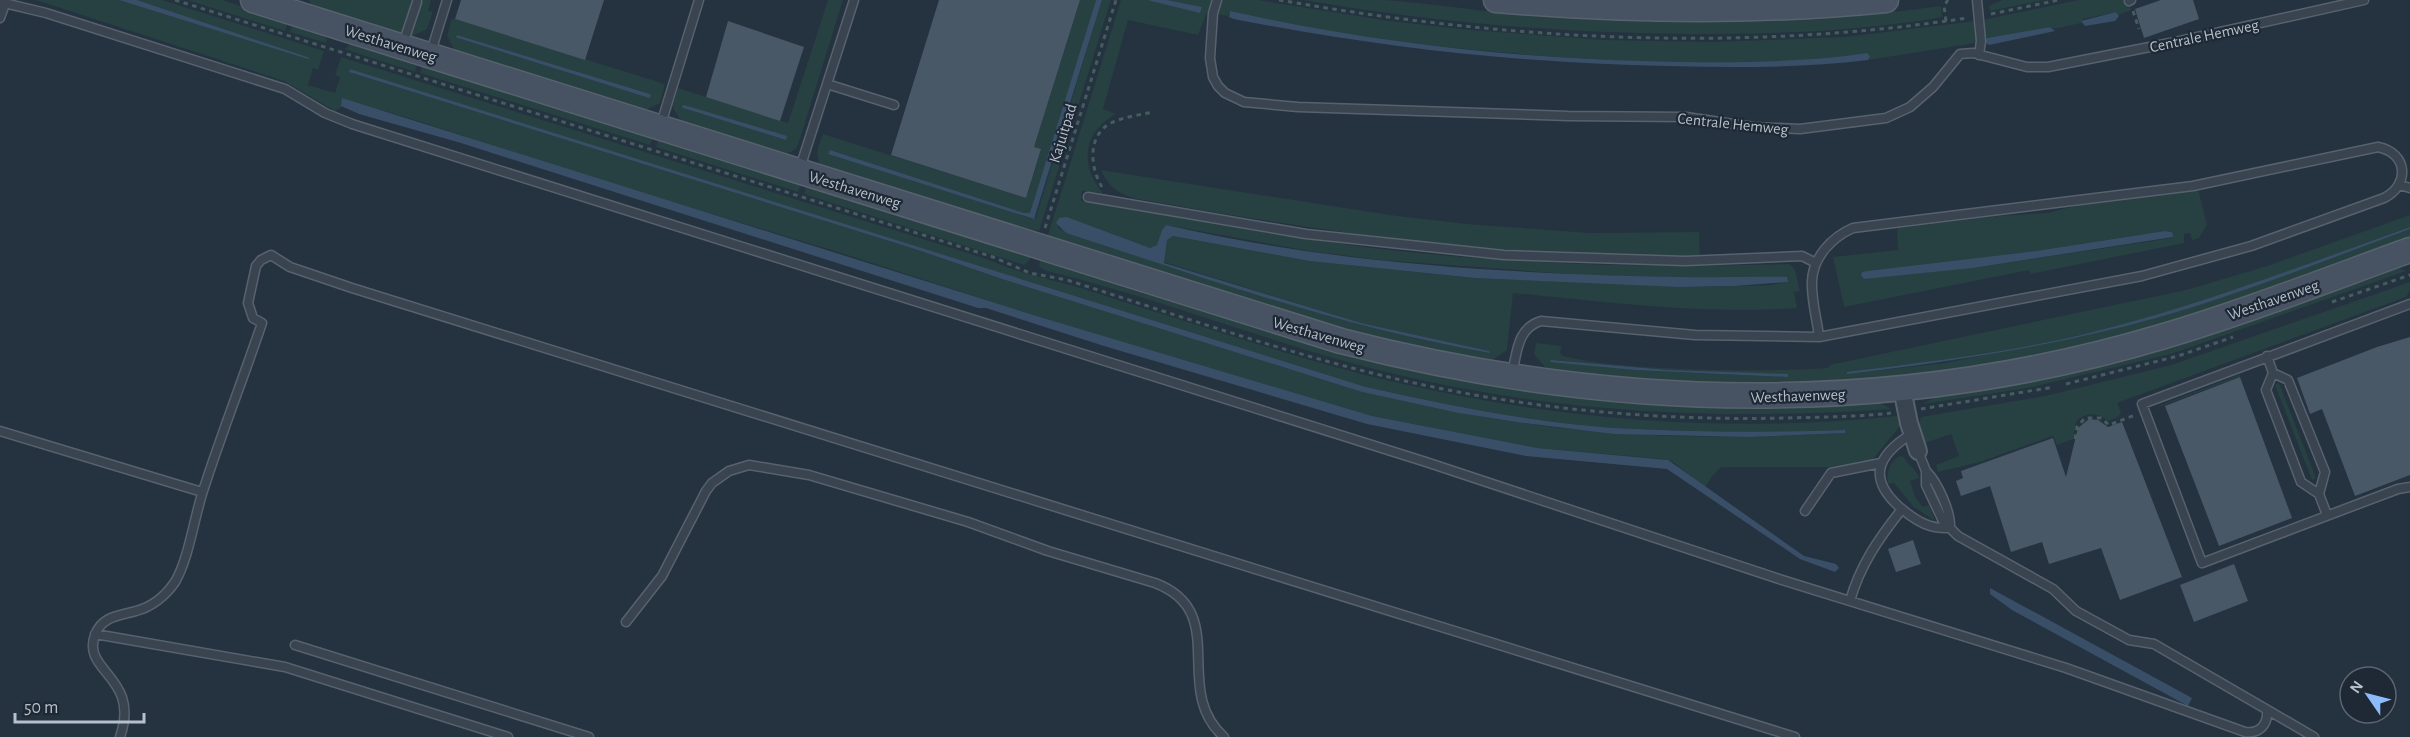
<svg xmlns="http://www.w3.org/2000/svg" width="2410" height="737" font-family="'Alegreya Sans',sans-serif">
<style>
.green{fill:#274041;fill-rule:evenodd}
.water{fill:#394f68}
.building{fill:#495867}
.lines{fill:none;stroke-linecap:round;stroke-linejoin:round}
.lane-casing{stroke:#57626e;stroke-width:11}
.street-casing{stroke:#57626e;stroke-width:20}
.secondary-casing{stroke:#57626e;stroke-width:27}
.path{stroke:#455d5e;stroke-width:3;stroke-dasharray:4.5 4.5;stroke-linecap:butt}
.lane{stroke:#394450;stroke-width:8}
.street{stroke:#394450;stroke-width:16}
.secondary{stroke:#475363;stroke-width:24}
.labels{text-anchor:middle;stroke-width:4.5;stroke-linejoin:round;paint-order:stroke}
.street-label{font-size:16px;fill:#b6bfcb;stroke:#1e2935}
</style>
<rect width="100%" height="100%" fill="#253240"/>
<path class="green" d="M36 0H119L310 59 137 0H162L324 51 318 70 313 68 308 85 335 93 340 77 335 75 341 57 987 259C1013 271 1036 276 1063 283 1097 292 1131 305 1166 315 1241 339 1317 364 1395 382 1558 420 1730 434 1897 416L1901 425 1872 460 1859 461 1860 464 1853 467H1721L1713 475 1705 488 1673 462 1664 459 1537 448 1372 416 1040 317 841 253 567 170 412 119 377 109 341 106 342 107 335 111 284 81ZM349 69 1366 387C1447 405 1530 422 1613 428 1690 432 1768 433 1845 430V433L1748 437 1667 436 1559 428 1489 418 1362 392 1002 279 918 250 349 72Z
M187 0H222L288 21 285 31Z
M309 0H414L404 30 398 35 315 10Z
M420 0H431L428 11 433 12 427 29 411 37V31Z
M828 0H843L799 142 796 149 785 155 683 125 672 106 678 88 788 123ZM682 108 787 137 786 140Z
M1080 0H1096L1031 213H1024L830 150 828 154 977 199 1032 219 1036 217 1102 0H1111L1039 231 997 223 822 168C814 156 818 146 823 134L1026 198 1041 150 1034 147Z
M1121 0H1147L1200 12 1201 7 1167 0H1212L1198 35 1128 20 1103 109 1116 114C1083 132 1079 165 1103 193L1082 191 1081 201C1190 218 1299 241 1409 252 1535 265 1663 268 1790 264L1795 270 1800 291 1794 292 1797 308C1702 315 1607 302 1513 293L1507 350 1487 364 1377 342 1094 254 1048 235ZM1067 217 1150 248 1157 245 1162 230 1166 225 1309 251 1381 260 1582 275 1684 277H1786L1788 282 1770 285 1704 287 1475 278 1309 261 1173 236 1167 240 1164 262 1361 323 1489 351 1490 353 1418 339 1329 316 1066 233 1058 227Z
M1222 0H1258L1390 21 1471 30 1605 40 1712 42 1844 37 1975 21 1976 43 1868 60 1867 53C1765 68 1660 64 1558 57 1448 49 1337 37 1230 11L1228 16 1217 14Z
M1303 0C1330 0 1358 0 1385 0 1440 4 1496 14 1551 17 1681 26 1812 23 1941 6L1942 17C1858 32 1772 34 1688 34 1559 33 1430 22 1303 0Z
M2002 0H2044L1990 11 1989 6Z
M2079 0H2127L2131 10 2119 15 2116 12 2083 19 2081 23 2054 29 2050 27 1987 38 1986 44 1989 45 1985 46 1982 20Z
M452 18 665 84 660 103 641 112 457 55 447 36ZM457 35 650 94 651 96 649 98 458 38Z
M293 22 322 31 327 40 326 43 290 32Z
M354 42 418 61 415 72 344 49Z
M423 63 654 135 650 145 420 73Z
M659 137 802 182 798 192 656 147Z
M1101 170 1390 215 1467 224 1589 233 1699 232 1700 255C1681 260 1629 255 1606 254 1447 251 1289 226 1133 198 1117 193 1107 185 1101 170Z
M807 183 984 239 1007 250 1030 257V260L1024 265 804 194Z
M2198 189 2207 225 2199 238 2192 240 2190 233 2184 234V243L2031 274 2029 270 1844 307 1833 257 1898 250 1897 230 1899 228 1998 216 2048 213 2075 206 2123 198ZM2165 231H2170L2172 238 1973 268 1867 278 1861 275 1862 272 1867 271 2036 251Z
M2410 215V227C2302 266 2194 309 2081 335 2004 353 1926 363 1847 372V374L1945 363 2104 331 2239 292 2410 229V241L2219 309 2110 341 1960 372 1784 388 1551 374 1534 354 1536 343 1562 346 1560 353 1563 356C1596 364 1630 366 1663 368 1719 371 1774 371 1829 368V365L2186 290 2267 266ZM1550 360 1668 370 1788 375 1787 377 1635 370Z
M1040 260 1052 264 1073 267 1362 356 1876 401 1891 409C1721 421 1552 413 1386 372 1272 344 1162 299 1047 271L1039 267Z
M2393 266 2406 271 2171 354 2028 388 1923 404 1941 393Z
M2410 282V290L2406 297 2117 403 2121 413 2118 417 2108 421C2098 412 2086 412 2076 422L2073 439 2057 445 2053 436 1980 462 1938 472 1936 465 1959 456 1951 434 1925 443C1921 434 1917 426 1921 417L2045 396 2171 365Z
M2239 375 2241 376 2159 407V406Z
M2279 383 2316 478 2312 480 2275 385Z
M1899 456 1904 457C1908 466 1916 468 1919 478L1910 481 1916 499 1923 507 1929 505 1935 521 1914 507 1894 483 1888 484C1886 473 1889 463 1899 456Z"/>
<path class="water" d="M119 0H137L310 58 308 59Z
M1096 0H1102L1034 219 828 154 830 150 1024 213H1030Z
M1147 0H1167L1202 7 1200 13Z
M1230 11C1364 41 1502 57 1640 61 1715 63 1792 64 1867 53L1870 56 1868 60C1802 68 1734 68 1668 66 1518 63 1381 48 1234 19L1229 17Z
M2116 12 2119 16 2115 21 2085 26 2081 21Z
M2050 27 2055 31 1989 45 1985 42 1987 38Z
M457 35 650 94 651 96 649 98 458 38 456 37Z
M350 69 1366 387C1447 405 1530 422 1613 428 1690 432 1768 433 1845 430V433L1748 437 1614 434 1523 423 1459 413 1362 392 1002 279 918 250 349 72Z
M342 98 1040 317 1372 416 1537 448 1668 460 1804 556 1836 564 1839 568 1835 572 1800 559 1667 469 1526 456 1367 424 1104 346 986 308H978L461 143 359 114 341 106Z
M684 105 787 136 786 140 683 108 682 106Z
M1067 217 1150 248 1157 245 1162 230 1166 225C1335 264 1510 274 1682 277 1717 278 1752 276 1787 277L1788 282 1734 286 1679 287 1475 278 1309 261 1173 236 1167 240 1164 263 1361 323 1489 351 1490 353C1344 328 1205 278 1066 233L1056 223 1059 218Z
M2410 227V229C2326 260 2242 294 2156 318 2054 346 1952 362 1847 374V372C1926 362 2004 353 2081 335 2194 308 2301 266 2410 227Z
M2165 231 2172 232 2173 237 1973 268 1864 279 1861 275 1862 272 1867 271 2036 251Z
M1551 360 1668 370 1788 374V377L1635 370 1550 362Z
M1990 588 2192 698 2188 706 2012 610 1990 594Z"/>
<path class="building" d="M461 0H604L585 60 455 19Z
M939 0H1080L1034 147 1041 149 1026 198 891 155Z
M2161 0H2193L2199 19 2144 38 2135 9Z
M728 21 804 47 780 121 706 97Z
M2410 337V475L2355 496 2322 409 2310 414 2297 378 2377 347Z
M2240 377 2292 518 2219 546 2165 406Z
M2089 419 2098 420 2108 427 2122 422 2182 577 2120 600 2101 548 2049 564 2042 542 2011 552 1990 486 1961 496 1956 481 1963 478 1961 471 2053 438 2066 477 2078 428Z
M1913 540 1921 564 1896 572 1888 549Z
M2234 564 2248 601 2194 622 2180 585Z"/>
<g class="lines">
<defs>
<path id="lane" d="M1217 0 1213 13 1210 58 1213 77 1218 86 1225 93 1244 102 1298 107 1568 116 1686 117 1754 127 1800 129 1886 118 1910 107 1933 87 1960 54 1973 53 2027 67H2048L2170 43 2364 0
M1977 0 1981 41 1979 55
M2129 1 2131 0
M0 2 46 13 285 89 325 113 352 124 1426 462 1779 579 2066 668 2245 732C2259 734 2268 725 2267 711
M0 18 5 4
M403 44 417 2
M430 55 447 0
M827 84 894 105
M661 124 699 0
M800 168 854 0
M2399 185 2410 188
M1088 197 1306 234 1504 255 1685 261 1802 256 1816 263
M2410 304 2142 404 2202 563 2398 489 2410 487
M2267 356 2273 373 2266 390 2301 482 2319 494
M2273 373 2288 380 2325 472 2319 494 2327 515
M1512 374C1517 353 1517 328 1541 321L1695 335 1819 337 2142 276 2251 246 2384 198C2410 185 2408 153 2378 147L2193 186 1853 228C1832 237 1813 257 1812 281 1811 299 1817 319 1819 337
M0 431 202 492
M1913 433C1875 456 1867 480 1903 510 1918 522 1930 529 1950 528
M1918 451 1926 471V485L1943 521 1958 536 2053 589 2076 611 2129 640 2154 644 2314 737
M1926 471C1938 483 1951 512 1950 528
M1805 511 1831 473 1881 463
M1850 601C1860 565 1879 538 1902 509
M626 622 662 576 706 491 712 483 729 471 749 465 809 475 968 522 1048 551 1155 583C1232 612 1170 689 1224 737
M95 634 285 667 508 737
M295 645 589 737
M120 737C141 676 81 672 95 635 102 616 119 616 136 611 152 607 166 595 175 582 189 558 194 518 203 491 221 435 243 379 262 323L253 318 248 303 256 266 261 260 271 255 290 267 352 288 1795 737"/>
<path id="street" d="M1902 389 1909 423 1918 451"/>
<path id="secondary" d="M253 0 1341 341C1614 411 1888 418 2161 337 2245 312 2327 280 2410 250
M1496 0C1626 11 1756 13 1886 0"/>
</defs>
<use href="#lane" class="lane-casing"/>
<use href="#street" class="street-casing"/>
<use href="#secondary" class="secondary-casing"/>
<path class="path" d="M175 0 993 257 1030 273 1067 280C1177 315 1288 354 1401 380 1527 409 1657 421 1787 418 1821 417 1856 417 1891 413
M1279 0C1506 40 1739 53 1967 18
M2133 11 2139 29
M1991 14 2059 0
M1946 21 1944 6 1948 0
M1102 187C1090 168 1087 135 1111 123 1123 117 1139 115 1153 112
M1045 228 1116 0
M2332 302 2410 275
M2066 384 2178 356 2233 337
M1921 409 2054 387
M2075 439 2077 427 2085 418H2101L2109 425 2135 415"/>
<use href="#lane" class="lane"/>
<use href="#street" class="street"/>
<use href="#secondary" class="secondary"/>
</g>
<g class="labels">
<g class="street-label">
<text transform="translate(2204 35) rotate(-12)" y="6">Centrale Hemweg</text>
<text transform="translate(391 43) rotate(17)" y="6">Westhavenweg</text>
<text transform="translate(1733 123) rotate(6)" y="6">Centrale Hemweg</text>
<text transform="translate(1062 133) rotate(-73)" y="6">Kajuitpad</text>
<text transform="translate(855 189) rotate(17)" y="6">Westhavenweg</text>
<text transform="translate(2273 299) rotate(-19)" y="6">Westhavenweg</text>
<text transform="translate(1319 334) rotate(16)" y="6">Westhavenweg</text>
<text transform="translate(1798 395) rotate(-2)" y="6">Westhavenweg</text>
</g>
</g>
<g transform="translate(2368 695) rotate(305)"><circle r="28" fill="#1e2935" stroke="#5b6571" stroke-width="1.5"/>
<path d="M0-4.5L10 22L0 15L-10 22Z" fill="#8dbdf9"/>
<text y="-9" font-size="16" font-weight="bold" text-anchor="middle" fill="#b6bfcb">N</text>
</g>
<path d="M15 713v9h129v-9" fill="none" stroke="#b6bfcb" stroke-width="3"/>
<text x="24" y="713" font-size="18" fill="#b6bfcb" stroke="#1e2935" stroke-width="4.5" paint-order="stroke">50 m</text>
</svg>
